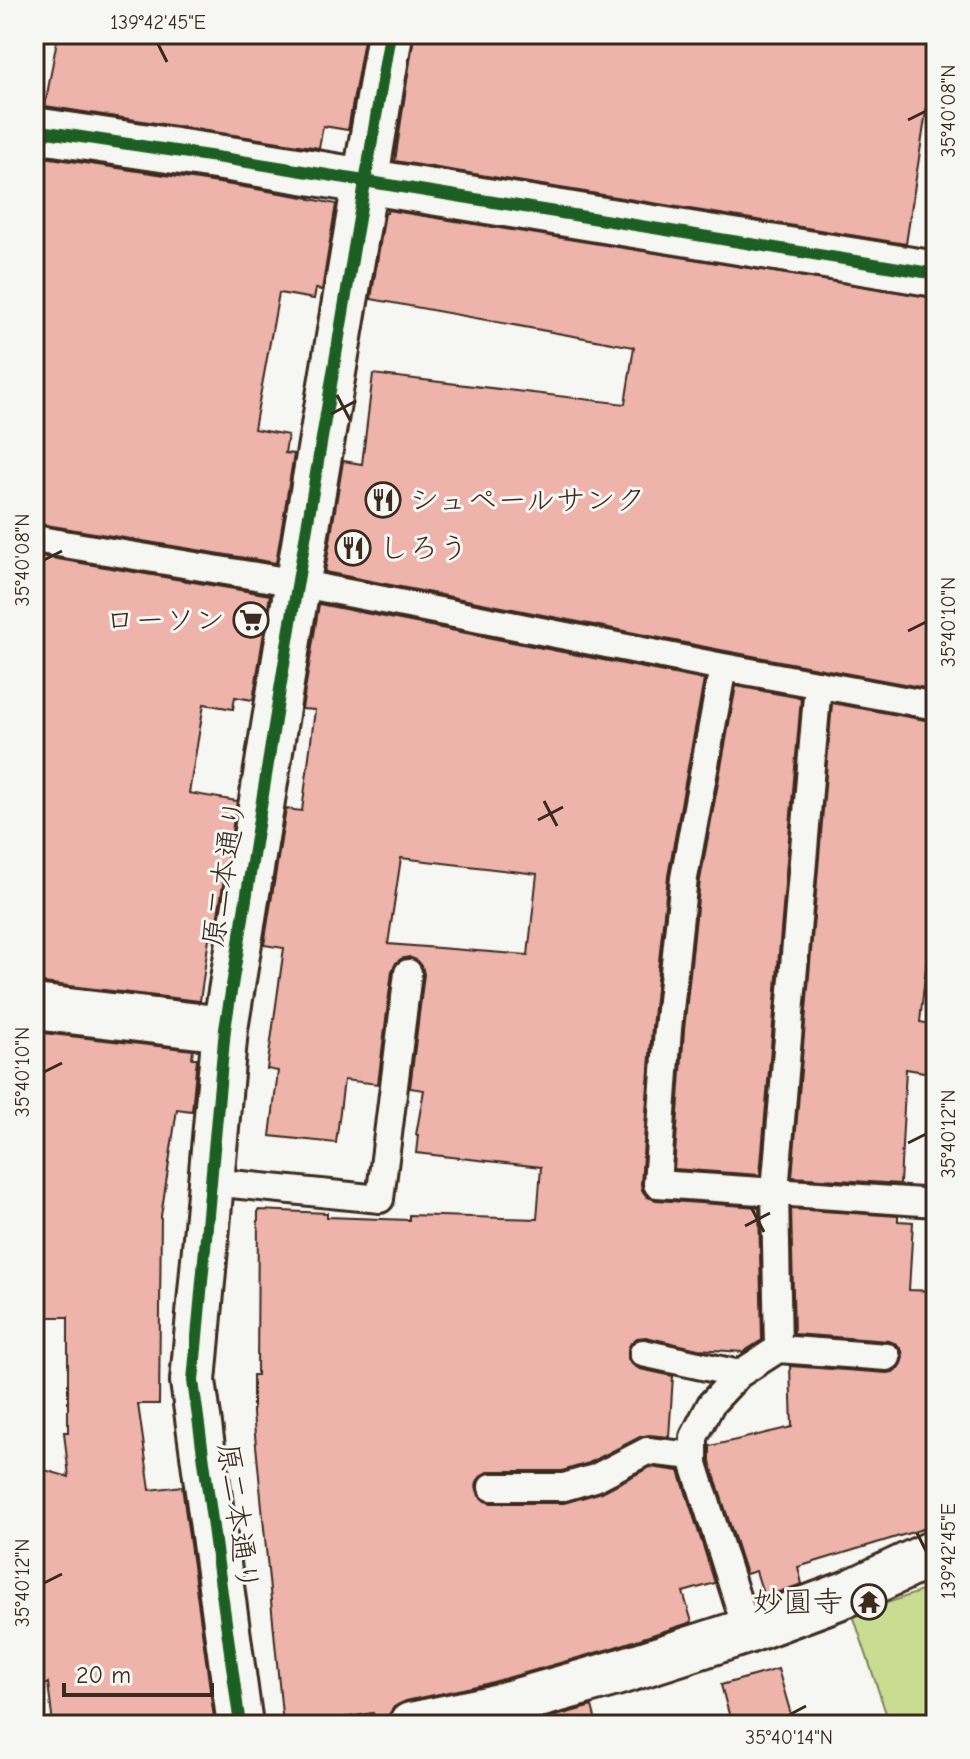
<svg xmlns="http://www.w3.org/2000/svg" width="970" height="1759" font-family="'Comic Neue','Klee One',sans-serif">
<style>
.green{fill:#c9dd92;stroke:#828458;stroke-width:2}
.building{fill:#eeb3ab;stroke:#3b2a1e;stroke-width:2;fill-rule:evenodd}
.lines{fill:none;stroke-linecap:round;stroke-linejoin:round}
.service-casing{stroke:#3b2a1e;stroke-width:32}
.minor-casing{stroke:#3b2a1e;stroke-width:50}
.service{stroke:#f6f6f2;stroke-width:26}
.minor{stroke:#f6f6f2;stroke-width:44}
.cycleway-casing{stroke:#f6f6f2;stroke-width:17}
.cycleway{stroke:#1b5e20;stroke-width:12}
.ticks{fill:none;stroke:#3b2a1e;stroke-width:3}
.labels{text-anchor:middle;stroke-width:6;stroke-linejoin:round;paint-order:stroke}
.poi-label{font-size:30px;fill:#3b2a1e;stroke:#f6f6f2;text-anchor:start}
.street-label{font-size:30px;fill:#3b2a1e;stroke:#f6f6f2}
.neatline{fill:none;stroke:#3b2a1e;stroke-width:3}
.ticks-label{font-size:20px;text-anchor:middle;fill:#3b2a1e}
</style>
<rect width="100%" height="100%" fill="#f6f6f2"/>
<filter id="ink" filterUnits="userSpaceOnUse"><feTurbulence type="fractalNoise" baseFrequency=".0125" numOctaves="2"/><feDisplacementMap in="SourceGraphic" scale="16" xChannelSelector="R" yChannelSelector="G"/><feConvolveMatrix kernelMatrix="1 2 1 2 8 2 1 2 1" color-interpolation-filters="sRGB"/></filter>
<g filter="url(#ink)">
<path class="green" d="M927 1589 936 1616V1725H890L853 1615Z"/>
<path class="building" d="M58 34H365L348 130 323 126 319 148 45 106Z
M414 34H936V80L931 79 906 244 395 161Z
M37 156 225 184 310 198V199L336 204 322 290 316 289 314 299 279 293 254 429 288 435 285 453 294 454 276 563 34 523V171Z
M387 210 936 298V495L928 552 936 553V690L726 651 325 572 343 461 362 464 373 374 625 404 634 347 371 299 385 213H387Z
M34 555 270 595 253 700 235 697 233 709 204 704 189 793 237 801 214 939 209 938 200 1001 34 982Z
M319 604 704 680 668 876 652 1027 641 1184 642 1190 647 1197 656 1200 759 1207 762 1340 743 1352 698 1349 646 1337 637 1338 631 1343 628 1349V1359L633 1365 640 1369 673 1376 669 1437 649 1435 640 1437 589 1463 562 1471H491L483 1474 478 1480 476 1486 479 1496 485 1501 491 1503H564L602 1492 650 1467 679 1471 715 1583 683 1592 692 1622 609 1649 486 1684 406 1701 394 1707 388 1716 387 1725H375L373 1713 302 1725H283L253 1414V1375H257L258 1210 327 1213V1217L409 1220V1215L537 1219 541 1167 416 1153 418 1135H416L424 1090 410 1088 424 974 422 966 418 961 409 957 401 959 396 963 392 971 378 1084 344 1080 336 1143 270 1136 278 1071 267 1069 284 948 264 945 286 809 302 811 315 710 302 709ZM401 858 537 874 528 955 388 944Z
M736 686 801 698 760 1175 674 1169 684 1030 700 880Z
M832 703 936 722V877L920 1022 936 1025V1074L906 1069 900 1184 792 1177Z
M34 1032 193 1050 192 1058H197L192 1111 177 1109 161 1216 159 1404H138L150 1490 182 1486 215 1725H53L48 1683 34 1692V1467L69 1477 64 1432H68V1317H34Z
M791 1209 898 1216V1221L913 1222 909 1290 936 1291V1525L798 1567 802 1584 764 1597 756 1571 746 1574 710 1462V1446L792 1427 790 1366 887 1373 893 1372 900 1367 903 1357 902 1351 897 1344 889 1341 794 1334Z
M778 1669 794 1725H732L721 1685Z
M592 1706 597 1725H524Z"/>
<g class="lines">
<defs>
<path id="service" d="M34 539 297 583 723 667 936 706
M723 667 684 878 668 1029 657 1184 936 1203
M211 1182 380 1199 408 973
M778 1349 887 1357
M643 1353 739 1374
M492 1487H564L595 1478 647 1451 694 1456
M747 1631 694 1464V1437L711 1404 739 1374 778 1349 775 1191 818 684"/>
<path id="minor" d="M34 130 229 159 936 274
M34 1007 225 1029
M240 1725 193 1381 211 1182 225 1029 288 640 390 34
M411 1725 492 1708 616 1673 747 1631 849 1593 936 1552"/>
</defs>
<use href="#service" class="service-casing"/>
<use href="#minor" class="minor-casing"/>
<use href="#service" class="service"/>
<use href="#minor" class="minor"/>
<defs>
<path id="cycleway" d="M34 130 229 159 936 274
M240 1725 193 1381 211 1182 225 1029 288 640 390 34"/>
</defs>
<use href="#cycleway" class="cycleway-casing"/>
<use href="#cycleway" class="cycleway"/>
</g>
</g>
<path class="ticks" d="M158 44 167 62M908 120 926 111M337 395 350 420M331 414 356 401M44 560 62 551M908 631 926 622M544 801 557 826M538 820 563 807M44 1072 62 1063M908 1143 926 1134M751 1207 764 1232M745 1226 770 1213M917 1533 926 1551M44 1583 62 1574M789 1715 806 1706"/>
<defs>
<symbol id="restaurant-ring" viewBox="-11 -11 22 22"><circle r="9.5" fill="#f6f6f2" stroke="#3b2a1e" stroke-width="1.5"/><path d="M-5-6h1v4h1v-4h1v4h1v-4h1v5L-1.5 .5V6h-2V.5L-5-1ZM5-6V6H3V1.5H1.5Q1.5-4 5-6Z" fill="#3b2a1e"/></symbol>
<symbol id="supermarket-ring" viewBox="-11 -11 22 22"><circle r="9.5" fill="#f6f6f2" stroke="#3b2a1e" stroke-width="1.5"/><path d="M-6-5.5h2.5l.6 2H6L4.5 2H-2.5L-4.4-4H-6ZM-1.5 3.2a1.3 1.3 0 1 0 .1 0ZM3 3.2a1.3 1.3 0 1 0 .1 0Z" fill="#3b2a1e"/></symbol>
<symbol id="temple-ring" viewBox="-11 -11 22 22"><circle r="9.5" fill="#f6f6f2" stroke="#3b2a1e" stroke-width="1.5"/><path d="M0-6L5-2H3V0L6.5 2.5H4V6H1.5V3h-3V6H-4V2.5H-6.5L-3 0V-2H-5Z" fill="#3b2a1e"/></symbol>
</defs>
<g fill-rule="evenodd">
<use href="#restaurant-ring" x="363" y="480" width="40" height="40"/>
<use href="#restaurant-ring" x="333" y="528" width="40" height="40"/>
<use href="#supermarket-ring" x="231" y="600" width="40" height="40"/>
<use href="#temple-ring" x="849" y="1582" width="40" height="40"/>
</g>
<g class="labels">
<g class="poi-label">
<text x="409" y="510">シュペールサンク</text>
<text x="379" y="558">しろう</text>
<text x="225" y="630" text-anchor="end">ローソン</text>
<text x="843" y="1612" text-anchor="end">妙圓寺</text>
</g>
<g class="street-label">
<text transform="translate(224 873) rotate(-81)" y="10">原二本通り</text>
<text transform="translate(238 1517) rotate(82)" y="10">原二本通り</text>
</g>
</g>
<rect width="970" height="1759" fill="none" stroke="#f6f6f2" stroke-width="88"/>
<path d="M64 1683v12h148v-12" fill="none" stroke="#3b2a1e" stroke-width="4"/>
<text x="76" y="1683" font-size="24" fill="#3b2a1e" stroke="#f6f6f2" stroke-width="6" paint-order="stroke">20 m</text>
<rect x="44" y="44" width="882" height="1671" class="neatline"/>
<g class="ticks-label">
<text x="158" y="29">139°42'45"E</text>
<text transform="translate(948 111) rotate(-90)" y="7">35°40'08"N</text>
<text transform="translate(22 560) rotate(-90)" y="7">35°40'08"N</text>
<text transform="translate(948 622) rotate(-90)" y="7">35°40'10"N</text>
<text transform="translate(22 1072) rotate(-90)" y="7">35°40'10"N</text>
<text transform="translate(948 1134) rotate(-90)" y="7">35°40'12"N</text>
<text transform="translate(948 1551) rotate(-90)" y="7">139°42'45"E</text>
<text transform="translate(22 1583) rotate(-90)" y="7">35°40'12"N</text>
<text x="789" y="1744">35°40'14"N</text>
</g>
</svg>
